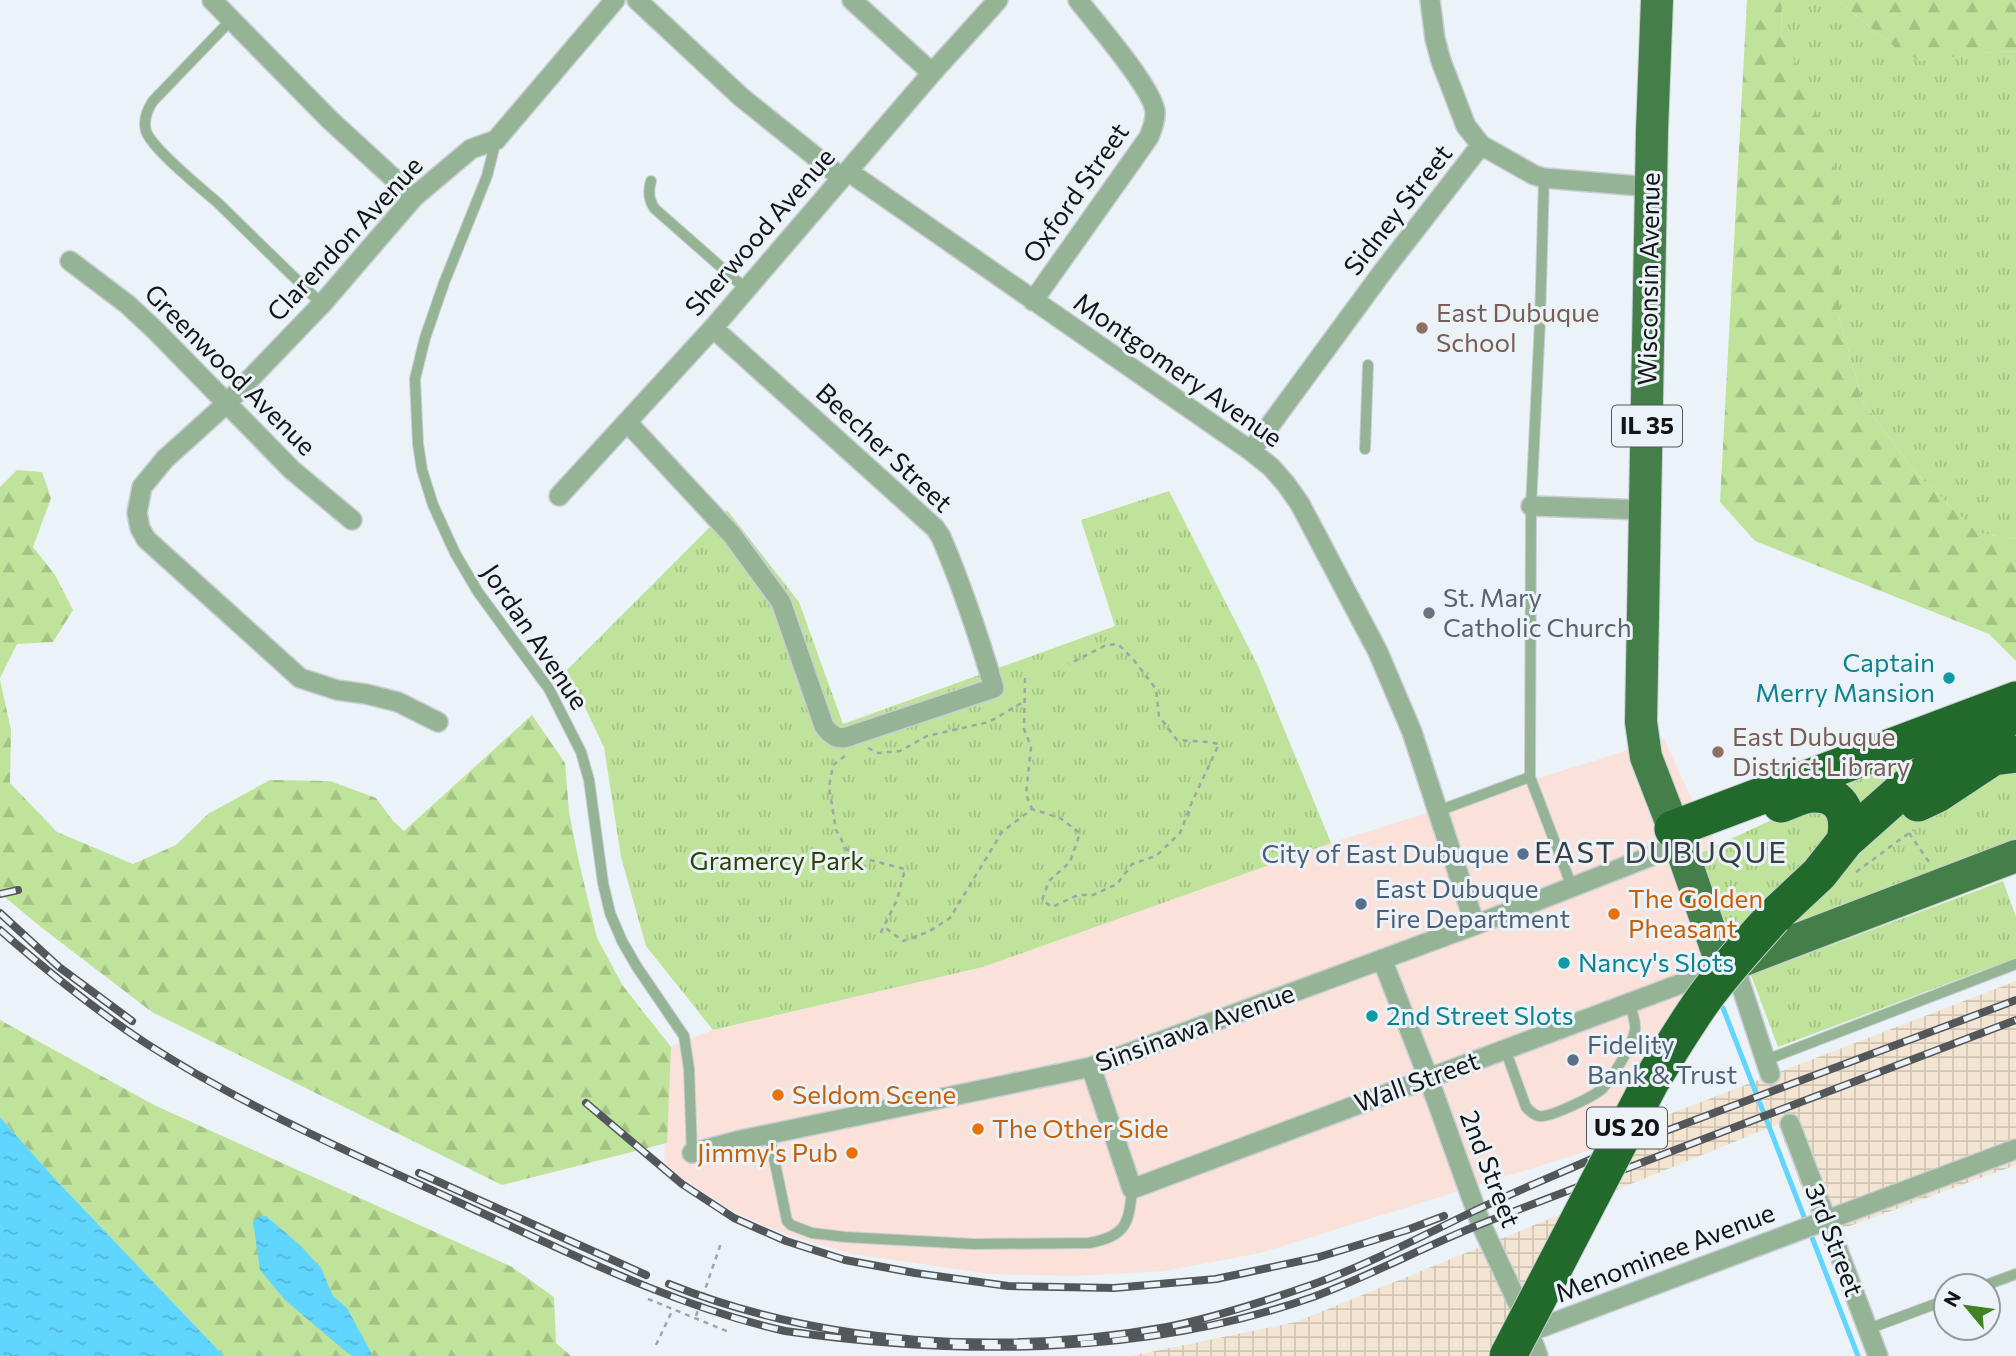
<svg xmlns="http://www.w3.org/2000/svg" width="2016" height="1356" font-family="Commissioner,sans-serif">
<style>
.commercial{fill:#fae1d9}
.industrial{fill:url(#industrial-grid)}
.grass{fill:url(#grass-tufts)}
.forest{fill:url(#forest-firs)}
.water{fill:url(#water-ripples)}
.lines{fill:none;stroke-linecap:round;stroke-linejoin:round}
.stream{stroke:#60d5fe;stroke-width:5}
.lane-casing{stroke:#c8ced4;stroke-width:12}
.street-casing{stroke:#c8ced4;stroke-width:22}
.primary-casing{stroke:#c8ced4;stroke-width:34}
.highway-casing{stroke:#c8ced4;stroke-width:39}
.path{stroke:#a0a5aa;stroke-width:2.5;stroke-dasharray:5 5;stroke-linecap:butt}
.lane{stroke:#95b395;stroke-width:10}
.street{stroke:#95b395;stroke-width:19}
.primary{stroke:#447e48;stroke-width:32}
.highway{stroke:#216a2b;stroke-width:37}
.rail-casing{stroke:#53575a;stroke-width:8}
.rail{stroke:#ebf2f8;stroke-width:5;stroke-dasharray:16;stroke-linecap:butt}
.highway-bridge-casing{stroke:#c8ced4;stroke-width:39;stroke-linecap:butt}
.highway-bridge{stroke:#216a2b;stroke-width:37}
.education-dot{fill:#8d6e63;stroke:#ebf2f8;stroke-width:2.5}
.worship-dot{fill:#6b7280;stroke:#ebf2f8;stroke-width:2.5}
.culture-dot{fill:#0f9aa8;stroke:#ebf2f8;stroke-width:2.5}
.service-dot{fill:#5c6f8a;stroke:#ebf2f8;stroke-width:2.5}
.food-dot{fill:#e8710a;stroke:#ebf2f8;stroke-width:2.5}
.labels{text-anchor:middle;stroke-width:6;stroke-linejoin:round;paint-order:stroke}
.shield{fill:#ebf2f8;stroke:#53575a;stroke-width:2}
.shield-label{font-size:24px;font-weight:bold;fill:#121416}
.street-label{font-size:26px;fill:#121416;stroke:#ebf2f8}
.education-label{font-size:26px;fill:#785e54;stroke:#ebf2f8;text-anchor:start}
.worship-label{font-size:26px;fill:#5b616d;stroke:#ebf2f8;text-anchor:start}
.culture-label{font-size:26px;fill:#0d838f;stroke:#ebf2f8;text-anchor:start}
.service-label{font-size:26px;fill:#4e5e75;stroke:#ebf2f8;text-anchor:start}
.park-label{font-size:26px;fill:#2a4203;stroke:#ebf2f8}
.food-label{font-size:26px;fill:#c56008;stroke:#ebf2f8;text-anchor:start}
.quarter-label{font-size:30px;letter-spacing:2px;fill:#383e43;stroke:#ebf2f8}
</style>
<defs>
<pattern id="industrial-grid" width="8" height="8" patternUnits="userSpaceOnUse" patternTransform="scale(1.75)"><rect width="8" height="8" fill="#f4e5d2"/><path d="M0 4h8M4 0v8" fill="none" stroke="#d0c4b4"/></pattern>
<pattern id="grass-tufts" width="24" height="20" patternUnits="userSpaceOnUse" patternTransform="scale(1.75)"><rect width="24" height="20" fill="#bfe39a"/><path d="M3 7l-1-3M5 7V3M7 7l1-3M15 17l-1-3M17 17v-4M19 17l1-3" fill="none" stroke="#a3c284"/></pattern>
<pattern id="forest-firs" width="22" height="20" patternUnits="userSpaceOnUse" patternTransform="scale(1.75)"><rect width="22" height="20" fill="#bfe39a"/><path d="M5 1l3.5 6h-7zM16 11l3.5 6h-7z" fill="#a3c284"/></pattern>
<pattern id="water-ripples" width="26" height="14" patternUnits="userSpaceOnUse" patternTransform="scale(1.75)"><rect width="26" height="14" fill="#60d5fe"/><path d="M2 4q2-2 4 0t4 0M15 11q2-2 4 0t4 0" fill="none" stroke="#52b6d9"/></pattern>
</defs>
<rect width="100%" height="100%" fill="#ebf2f8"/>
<path class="commercial" d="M1664 739 1693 802 1717 845 1690 858 1719 958 1603 1146 1260 1253 1164 1271 1074 1276 991 1274 852 1254 798 1238 765 1226 731 1210 686 1181 664 1164 671 1046 713 1030 983 967 1331 843Z"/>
<path class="industrial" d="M2016 981V1165L1820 1237 1778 1124 1614 1191 1649 1122Z
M1569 1211 1493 1356H1131L1296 1322Z"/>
<path class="grass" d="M1782 0H1838L1889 43 1982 53 2016 51V539L1978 533 1914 471 1863 402 1839 317V182L1781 33Z
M1169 491 1259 668 1331 843 983 967 713 1030 646 946 621 857 604 747 567 670 727 510 799 602 843 724 1115 626 1081 520Z
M2016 724V853L1723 963 1690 858 1965 730Z
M2003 881 2016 917V958L1778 1047 1751 975Z"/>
<path class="forest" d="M1747 0H1782L1781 33 1809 91 1839 182V317L1863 402 1914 471 1978 533 2016 539V661L1989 634 1755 541 1720 502Z
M1838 0H2016V51L1982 53 1920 61 1889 43Z
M17 470 42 472 51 498 33 547 55 575 73 610 53 642 17 644 0 678V487Z
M0 680 11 730 10 783 57 832 133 864 176 845 208 814 270 780 330 781 376 798 393 821 404 831 532 715 565 763 569 812 579 862 597 938 623 986 671 1047 667 1143 502 1185 152 1012 42 928 0 893Z
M0 1020 154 1105 512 1267 554 1297 556 1343 571 1356H224L57 1181 0 1117Z"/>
<path class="water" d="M0 1117 57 1181 224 1356H0Z
M266 1216 301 1246 321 1268 333 1296 347 1308 373 1356H353L345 1351 285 1300 260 1270 253 1221 258 1217Z"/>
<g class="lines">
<path class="stream" d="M1723 1008 1858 1356"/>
<defs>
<path id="lane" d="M231 20 153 101C147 110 143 120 146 131 152 149 202 189 218 203 253 237 287 271 322 304
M496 140 487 176 444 283 425 338 415 379 418 444 422 470 433 505 455 553 478 592 549 689 581 752 589 780 603 883 610 913 622 941 637 967 684 1036 689 1069 692 1153
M651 181C648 191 648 200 655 209L746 289
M1365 449 1368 365
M1530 777 1572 887
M1438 811 1530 777 1531 506 1540 321 1544 178
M1505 1049 1526 1107C1530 1111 1533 1115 1539 1116 1550 1118 1595 1096 1603 1088 1613 1077 1633 1044 1635 1030 1636 1021 1632 1011 1629 1003
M1766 1060 2016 964
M769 1134 787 1221 791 1225 812 1233 845 1237 973 1244 1089 1243C1126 1236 1129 1224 1132 1189
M1983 1286 2016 1274
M1868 1329 1946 1300"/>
<path id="street" d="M212 0 330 120 414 197
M637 0 741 97 842 178
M852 0 932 73
M1430 0 1435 39 1441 61 1466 126 1481 145 1534 175 1544 178 1651 187
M849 172 1251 451 1271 467 1286 484 1300 504 1378 652 1412 732 1475 925
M70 261 127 304 156 331 292 470 352 520
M1033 301 1149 137C1152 129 1156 120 1155 111 1152 87 1095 22 1078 0
M627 422 732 535 781 602 824 726 829 732 836 737 844 738 994 688C979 637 962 586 941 537L935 528 713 328
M1251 451 1384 270 1481 145
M559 496 713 328 932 73 998 0
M1531 506 1646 510
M438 722 398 702 366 694 337 690 300 678 146 539 140 528 137 513 142 487 165 459 226 404 322 304 414 197 471 149 496 140 615 0
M1382 959 1428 1077 1481 1224 1522 1312 1538 1356
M1091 1067 1132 1189 1723 968 1738 976 1770 1074
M1790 1124 1878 1356
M692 1153 741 1140 1091 1067 1475 925 1680 845
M1529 1332 2016 1149"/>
<path id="primary" d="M1657 0 1652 131 1641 722 1646 757 1680 845 1723 968 2016 856"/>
<path id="highway" d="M1918 803 1937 794 1993 757 2016 754
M1781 804C1792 800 1802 794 1814 794 1844 794 1850 816 1845 841
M1673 829 2016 700
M1773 917 1819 874 1845 841 1899 793 1937 764 2003 721"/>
</defs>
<use href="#lane" class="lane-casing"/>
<use href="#street" class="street-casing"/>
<use href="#primary" class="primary-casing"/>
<use href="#highway" class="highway-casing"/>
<path class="path" d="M1025 678 1024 729 1031 747 1026 794 1032 809
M868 748 878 753 900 751 927 736 989 722 1025 701
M845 756 833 765 829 787 836 830 850 855 905 869 897 900 881 932 887 929 903 941 928 932 950 918 1002 832 1032 809 1060 818 1080 833 1070 862 1049 881 1042 900 1052 907 1078 895H1093L1117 884 1132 864 1156 856 1180 833 1192 802 1219 744 1208 742 1177 740 1159 716 1156 689 1133 659 1118 644 1106 645 1069 664
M1909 833 1929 862
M1856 872 1913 830
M648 1299 729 1332
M696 1316 721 1243
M656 1345 673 1309"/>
<use href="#lane" class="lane"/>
<use href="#street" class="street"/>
<use href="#primary" class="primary"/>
<use href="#highway" class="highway"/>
<defs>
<path id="rail" d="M0 894 18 890
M0 913 59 967 132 1021
M0 930C47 971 95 1010 147 1044 248 1109 360 1157 469 1207 572 1254 674 1306 785 1331 959 1356 1145 1356 1313 1297 1375 1274 1432 1242 1494 1219 1668 1153 1842 1086 2016 1020
M586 1103 682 1184 734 1218 786 1241 845 1260 915 1273 1008 1286 1114 1288 1216 1279 1319 1257 1407 1230 1444 1216
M1604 1154 2016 1000
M419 1173 646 1275
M669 1284C824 1346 1004 1356 1167 1327 1217 1317 1266 1301 1314 1284 1369 1264 1420 1237 1472 1212 1518 1190 1566 1171 1612 1150"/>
</defs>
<use href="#rail" class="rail-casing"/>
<use href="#rail" class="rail"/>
<defs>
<path id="highway-bridge" d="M1508 1356 1650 1083C1667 1055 1684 1027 1703 1000 1724 971 1749 944 1773 917"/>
</defs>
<use href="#highway-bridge" class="highway-bridge-casing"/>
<use href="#highway-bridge" class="highway-bridge"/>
</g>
<g class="education-dot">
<circle cx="1422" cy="328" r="7"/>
<circle cx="1718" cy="752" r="7"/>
</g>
<circle class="worship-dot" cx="1429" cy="613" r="7"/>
<g class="culture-dot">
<circle cx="1949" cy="678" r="7"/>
<circle cx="1564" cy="963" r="7"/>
<circle cx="1372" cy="1016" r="7"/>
</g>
<g class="service-dot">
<circle cx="1523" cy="854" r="7"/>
<circle cx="1361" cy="904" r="7"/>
<circle cx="1573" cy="1060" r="7"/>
</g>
<g class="food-dot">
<circle cx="1614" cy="914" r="7"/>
<circle cx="778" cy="1095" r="7"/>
<circle cx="978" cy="1129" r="7"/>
<circle cx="852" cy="1153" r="7"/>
</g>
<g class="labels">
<g class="shield">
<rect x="1612" y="405.5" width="70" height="41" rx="5"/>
<rect x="1587" y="1107.5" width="80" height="41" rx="5"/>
</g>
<g class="shield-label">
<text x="1647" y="434">IL 35</text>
<text x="1627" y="1136">US 20</text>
</g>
<g class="street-label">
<text transform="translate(1076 193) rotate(-55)" y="9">Oxford Street</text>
<text transform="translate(1398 210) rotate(-52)" y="9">Sidney Street</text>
<text transform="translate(760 232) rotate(-49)" y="9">Sherwood Avenue</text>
<text transform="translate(345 239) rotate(-47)" y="9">Clarendon Avenue</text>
<text transform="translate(1649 279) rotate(-89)" y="9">Wisconsin Avenue</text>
<text transform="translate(230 370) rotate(45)" y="9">Greenwood Avenue</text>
<text transform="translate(1178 370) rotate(35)" y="9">Montgomery Avenue</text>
<text transform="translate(884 448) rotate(43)" y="9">Beecher Street</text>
<text transform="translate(535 637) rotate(56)" y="9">Jordan Avenue</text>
<text transform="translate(1195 1028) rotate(-20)" y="9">Sinsinawa Avenue</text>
<text transform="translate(1417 1082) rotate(-20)" y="9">Wall Street</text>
<text transform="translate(1490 1169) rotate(69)" y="9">2nd Street</text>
<text transform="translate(1834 1240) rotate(69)" y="9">3rd Street</text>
<text transform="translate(1665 1253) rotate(-21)" y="9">Menominee Avenue</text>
</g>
<g class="education-label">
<text x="1436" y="322">East Dubuque<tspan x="1436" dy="30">School</tspan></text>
<text x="1732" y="746">East Dubuque<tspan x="1732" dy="30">District Library</tspan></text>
</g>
<g class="worship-label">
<text x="1443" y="607">St. Mary<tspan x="1443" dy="30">Catholic Church</tspan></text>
</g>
<g class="culture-label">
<text x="1935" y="672" text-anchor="end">Captain<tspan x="1935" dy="30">Merry Mansion</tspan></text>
<text x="1578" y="972">Nancy's Slots</text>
<text x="1386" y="1025">2nd Street Slots</text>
</g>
<g class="service-label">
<text x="1509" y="863" text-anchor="end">City of East Dubuque</text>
<text x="1375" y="898">East Dubuque<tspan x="1375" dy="30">Fire Department</tspan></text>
<text x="1587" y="1054">Fidelity<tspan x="1587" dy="30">Bank &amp; Trust</tspan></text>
</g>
<g class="park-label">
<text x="777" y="870">Gramercy Park</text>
</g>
<g class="food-label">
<text x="1628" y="908">The Golden<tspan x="1628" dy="30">Pheasant</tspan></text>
<text x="792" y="1104">Seldom Scene</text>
<text x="992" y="1138">The Other Side</text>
<text x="838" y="1162" text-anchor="end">Jimmy's Pub</text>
</g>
<g class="quarter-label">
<text x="1661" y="863">EAST DUBUQUE</text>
</g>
</g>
<g transform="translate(1967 1307) rotate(299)"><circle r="33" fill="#ebf2f8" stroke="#94999e" stroke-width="2"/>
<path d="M0-5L12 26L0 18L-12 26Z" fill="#408224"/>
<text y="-10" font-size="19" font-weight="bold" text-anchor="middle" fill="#121416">N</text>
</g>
</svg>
